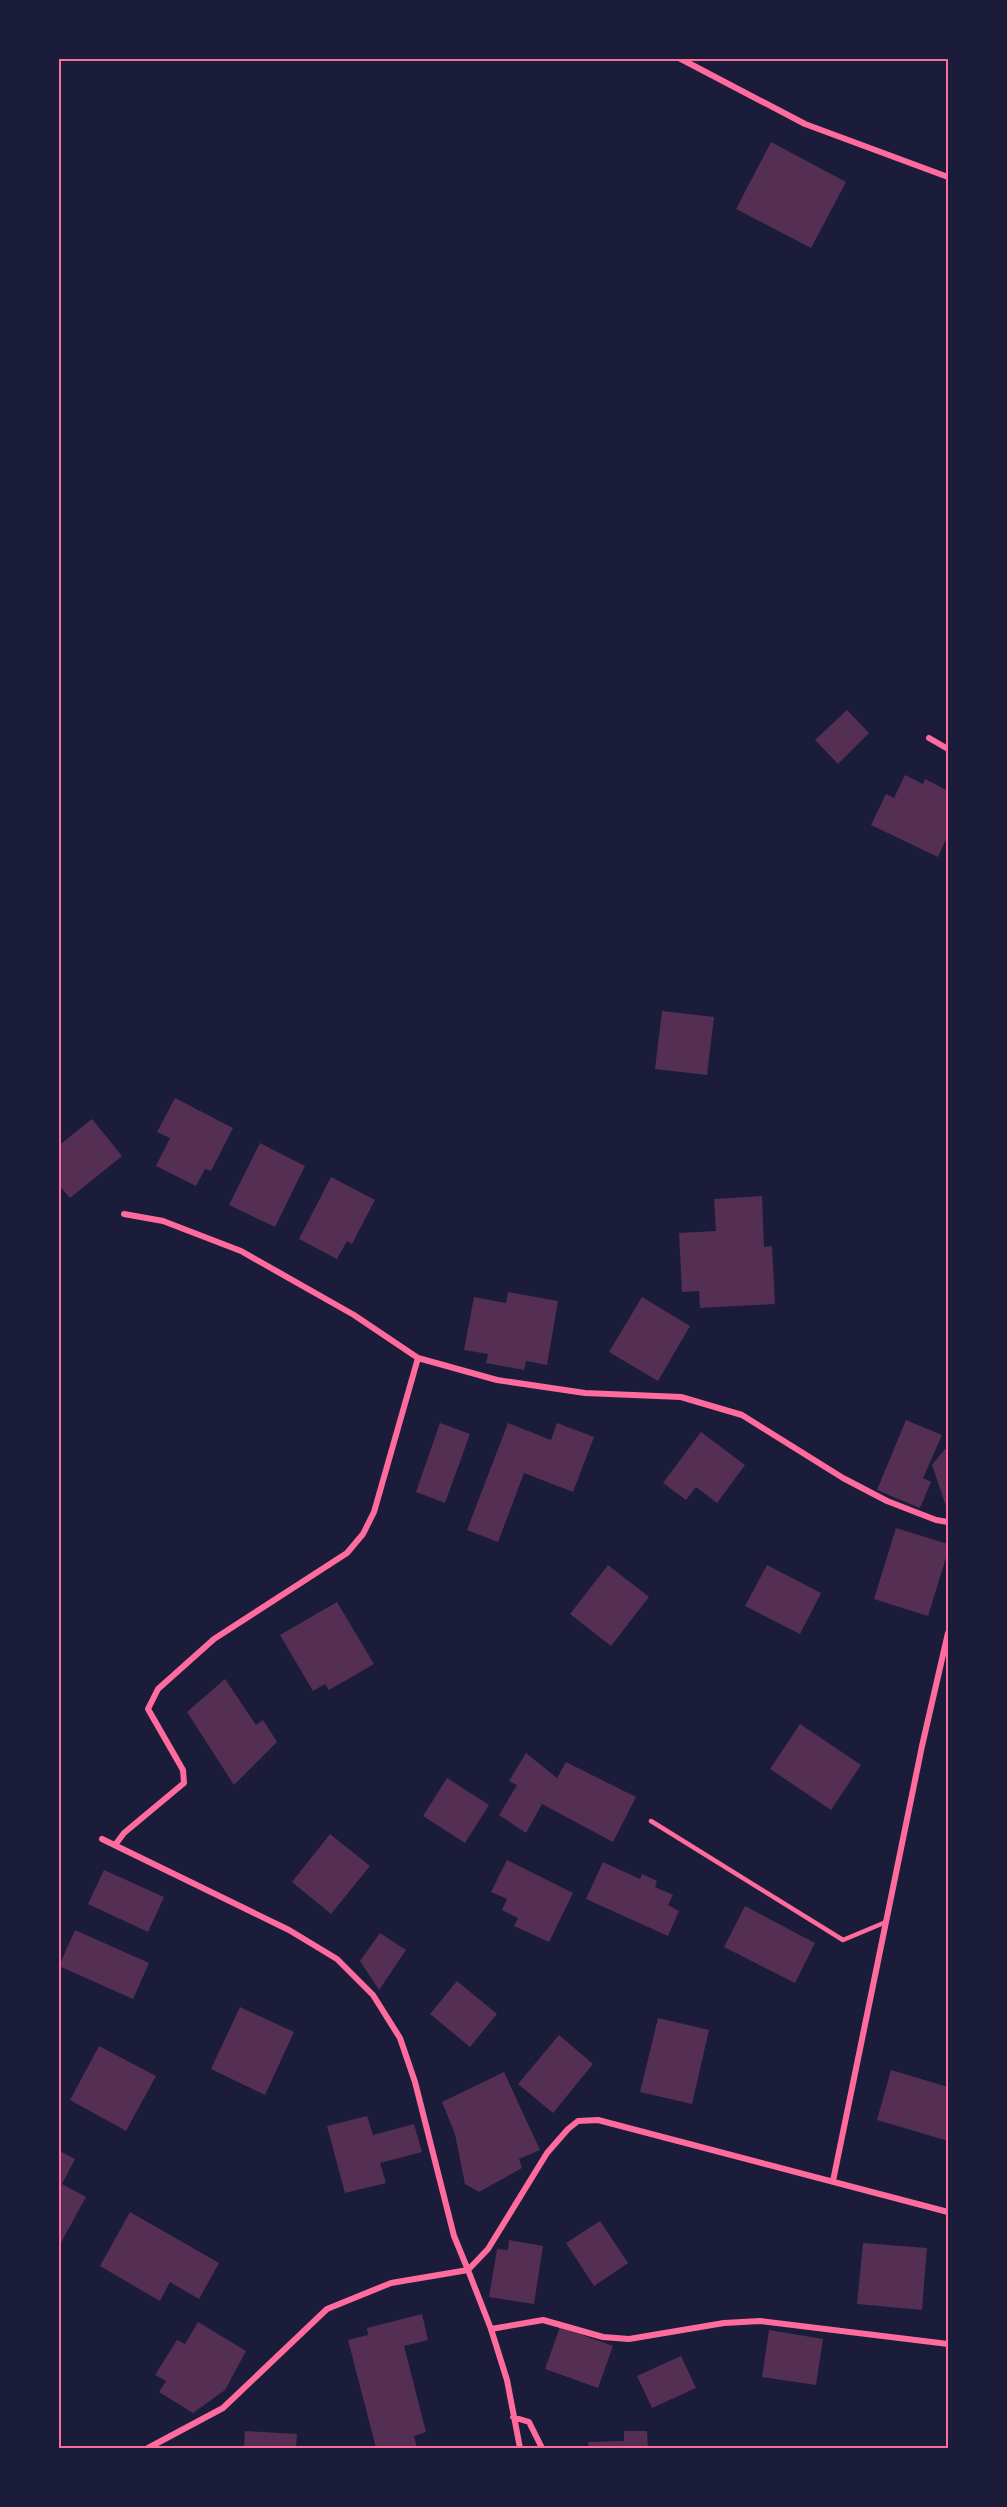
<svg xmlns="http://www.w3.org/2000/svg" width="1007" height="2507" font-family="'Public Sans',sans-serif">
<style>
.building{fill:#542f53}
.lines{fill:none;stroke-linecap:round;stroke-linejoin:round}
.service{stroke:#ff6b9d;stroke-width:4.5}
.minor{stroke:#ff6b9d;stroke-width:6}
.neatline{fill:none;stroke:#ff6b9d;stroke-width:2}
</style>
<rect width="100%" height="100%" fill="#1b1b3a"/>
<path class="building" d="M771 142 846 182 811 248 736 209Z
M847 710 869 733 838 764 815 740Z
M905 775 923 784 925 779 948 791 946 808 948 809V835L938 857 871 825 886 794 894 798Z
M662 1011 714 1017 707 1075 655 1069Z
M175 1098 233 1128 211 1171 205 1169 196 1186 156 1166 170 1138 157 1132Z
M92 1119 122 1156 70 1198 58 1184V1146Z
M260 1143 305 1166 275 1227 229 1205Z
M331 1177 375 1200 352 1244 347 1241 337 1259 299 1239Z
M762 1196 764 1247 772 1246 775 1304 700 1308 699 1291 682 1292 679 1233 716 1231 714 1199Z
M508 1292 558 1301 547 1365 526 1361 524 1370 486 1363 488 1354 464 1350 474 1297 506 1303Z
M642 1297 690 1326 658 1381 609 1352Z
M906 1420 942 1435 923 1478 931 1482 920 1508 877 1490Z
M440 1423 470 1434 445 1503 416 1492Z
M508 1423 551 1440 557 1423 594 1437 573 1492 524 1473 498 1542 467 1530Z
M701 1432 745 1465 717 1503 696 1487 686 1500 663 1483Z
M948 1448V1512L932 1465 945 1449Z
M896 1528 948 1544V1551L928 1616 874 1599Z
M608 1565 649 1597 611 1646 570 1614Z
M767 1565 821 1593 800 1634 745 1606Z
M337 1602 374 1664 329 1690 325 1684 313 1691 280 1635Z
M225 1679 256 1725 263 1720 277 1742 234 1785 187 1712Z
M800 1724 861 1765 831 1810 770 1769Z
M526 1753 557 1778 566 1762 636 1797 613 1842 542 1804 526 1833 499 1815 517 1785 509 1781Z
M447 1778 489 1805 465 1843 423 1816Z
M330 1834 370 1866 331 1914 292 1882Z
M507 1860 573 1893 549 1942 514 1926 518 1918 502 1910 507 1899 491 1892Z
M603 1862 640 1879 642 1874 657 1881 655 1887 673 1895 668 1905 679 1911 668 1936 586 1899Z
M104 1870 164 1897 148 1932 88 1904Z
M745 1906 815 1943 795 1983 724 1947Z
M75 1930 149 1963 133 1999 59 1966Z
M380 1933 406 1950 379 1990 360 1961Z
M457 1981 497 2014 470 2047 430 2014Z
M240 2007 294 2032 265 2095 211 2069Z
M658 2018 709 2030 692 2104 640 2092Z
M559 2035 593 2064 553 2113 518 2084Z
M99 2046 156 2076 126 2131 70 2100Z
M891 2070 948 2087V2141L877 2120Z
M504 2072 540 2150 519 2159 522 2168 479 2192 465 2184 455 2134 442 2102Z
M367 2116 373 2135 414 2124 422 2152 380 2163 386 2183 345 2193 327 2126Z
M58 2150 75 2159 62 2184 86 2197 58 2248Z
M130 2212 219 2263 199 2299 170 2282 160 2301 100 2266Z
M600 2221 628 2263 594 2286 566 2243Z
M509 2240 543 2246 534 2304 489 2297 497 2249 508 2250Z
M863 2243 927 2248 922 2310 857 2304Z
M422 2314 428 2340 404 2346 426 2432 414 2436 417 2448H376L348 2340 368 2335 367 2328Z
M198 2322 246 2351 225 2390 193 2413 159 2392 166 2381 155 2375 177 2340 185 2344Z
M560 2327 613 2346 598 2388 545 2369Z
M769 2330 823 2339 816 2385 762 2377Z
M681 2356 696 2388 652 2408 637 2376Z
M245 2431 297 2434 296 2448H244Z
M624 2431H647L648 2448H589L588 2442 624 2441Z"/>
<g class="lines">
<path class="service" d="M651 1821 843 1940 886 1922"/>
<path class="minor" d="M679 58 805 124 948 177
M929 738 948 749
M124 1214 163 1221 241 1251 354 1315 418 1358 497 1380 585 1393 681 1397 742 1415 843 1478 887 1501 936 1520 948 1522
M102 1839 289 1930 337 1959 373 1995 400 2038 415 2082 454 2236 468 2270 391 2283 327 2309 223 2408 148 2448
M115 1845 124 1833 184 1783 183 1770 148 1709 158 1689 214 1639 347 1553 363 1534 374 1512 418 1358
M833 2181 922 1746 948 1633
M491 2329 543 2320 603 2337 629 2339 724 2323 760 2321 948 2344
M513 2417 529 2422 542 2448
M520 2448 507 2380 491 2329 468 2270 488 2249 547 2153 568 2129 578 2121 598 2120 948 2212"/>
</g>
<rect width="1007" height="2507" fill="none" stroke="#1b1b3a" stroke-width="120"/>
<rect x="60" y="60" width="887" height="2387" class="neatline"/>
</svg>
